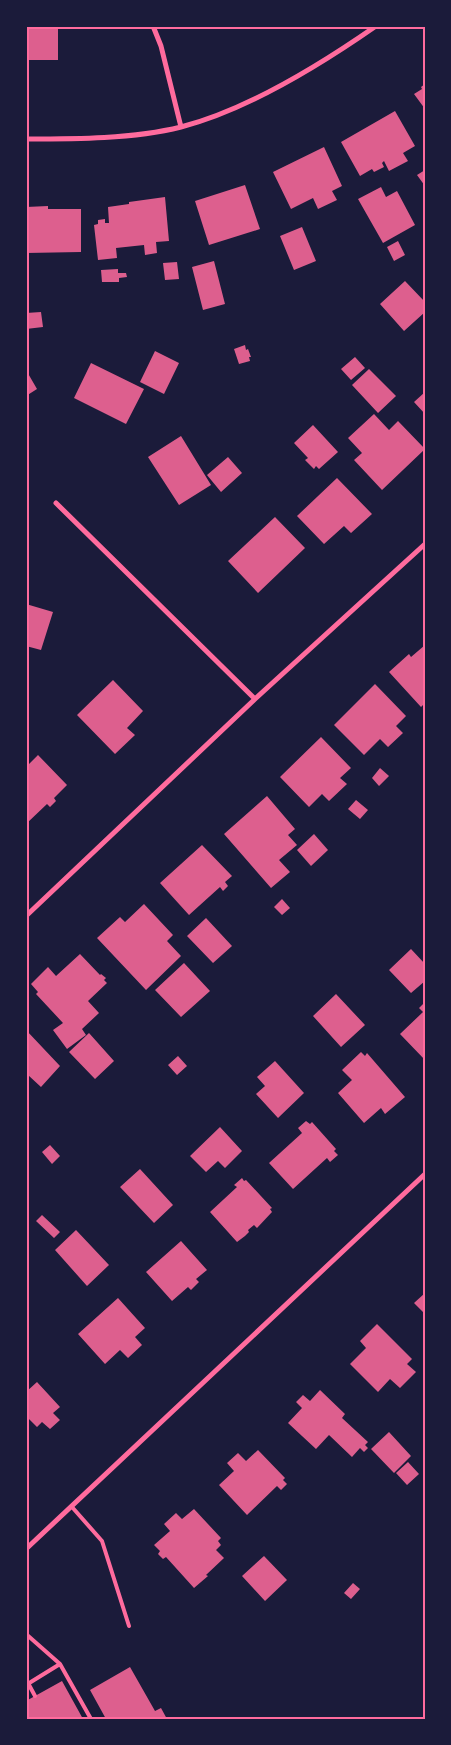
<svg xmlns="http://www.w3.org/2000/svg" width="451" height="1745" font-family="'PT Sans Narrow',sans-serif">
<style>
.building{fill:#dd5f8e}
.lines{fill:none;stroke-linecap:round;stroke-linejoin:round}
.service{stroke:#ff6b9d;stroke-width:4}
.minor{stroke:#ff6b9d;stroke-width:5}
.neatline{fill:none;stroke:#ff6b9d;stroke-width:2}
</style>
<rect width="100%" height="100%" fill="#1b1b3a"/>
<path class="building" d="M26 26H58V60H26Z
M425 84V109L414 94 422 89 421 87Z
M395 111 415 146 403 153 408 161 389 171 384 161 382 163 384 167 374 172 372 169 360 176 341 142Z
M324 147 342 186 332 191 337 200 318 209 313 198 291 209 273 172Z
M425 170V186L417 175Z
M245 185 260 229 209 245 195 201Z
M381 187 386 197 397 191 415 225 383 243 358 199Z
M165 197 169 241 156 242 157 253 145 255 144 245 116 248 117 258 98 260 94 225 98 224V220L105 219V223H109L108 207 129 204V202Z
M48 206V209H81V252L26 253V207Z
M302 227 316 261 294 270 280 236Z
M398 241 405 255 394 261 387 247Z
M214 261 225 304 203 310 192 267Z
M177 262 179 279 165 280 163 263Z
M118 269V273H126L127 277 119 278V282H102L101 270Z
M405 281 425 302V312L404 331 380 304Z
M41 312 43 327 26 329V313Z
M245 345 246 350 248 349 251 357H249L250 361 239 364 234 349Z
M155 351 179 363 164 394 140 382Z
M355 357 365 368 351 380 341 369Z
M91 363 144 389 126 424 74 398Z
M369 369 396 396 378 413 352 385Z
M26 370 37 389 26 396Z
M425 392V414L414 402Z
M374 414 389 430 398 421 425 449 382 490 354 460 362 453 348 438Z
M313 425 338 452 319 469 316 466 314 469 305 460 308 458 294 443Z
M181 436 211 485 179 505 148 457Z
M228 457 242 473 221 492 207 475Z
M337 478 372 514 351 533 344 526 324 544 297 516Z
M275 517 305 548 258 593 228 561Z
M26 604 53 612 41 650 26 646Z
M425 645V703L421 707 389 672 409 654 411 657Z
M113 680 143 711 127 728 135 735 115 754 77 715Z
M375 684 406 716 396 726 403 733 388 747 380 739 364 755 334 725Z
M321 737 351 768 340 778 347 784 329 801 322 794 309 807 280 777Z
M38 755 67 785 54 798 56 801 50 807 47 804 26 824V767Z
M380 768 389 776 379 786 372 778Z
M267 796 295 829 288 835 297 845 279 860 290 872 271 888 224 834Z
M356 800 368 810 360 819 348 809Z
M314 834 328 850 311 866 297 850Z
M202 845 232 876 225 882 228 886 223 891 220 887 189 915 160 883Z
M282 899 290 908 282 915 274 907Z
M144 904 173 935 167 941 181 956 146 990 97 938 120 917 125 922Z
M206 918 232 946 213 963 187 936Z
M411 949 425 964V981L411 993 389 970Z
M80 954 100 975 101 974 106 978 104 980 107 983 88 1001 99 1013 82 1029 86 1035 67 1049 53 1030 63 1023 36 994 38 992 31 984 48 967 56 976Z
M184 963 210 991 181 1017 155 990Z
M336 994 365 1025 341 1047 313 1016Z
M425 1002V1060L400 1034 423 1012 419 1008Z
M26 1030 60 1066 41 1087 28 1075 26 1077Z
M89 1033 114 1061 95 1079 69 1052Z
M361 1052 365 1056 367 1053 405 1097 385 1114 381 1108 364 1123 338 1093 352 1080 342 1070Z
M178 1056 187 1066 177 1075 168 1065Z
M275 1061 304 1093 278 1118 256 1094 265 1086 257 1077Z
M306 1121 310 1124 312 1122 336 1149 334 1151 338 1155 330 1162 327 1158 293 1189 269 1163 302 1133 298 1128Z
M220 1127 242 1151 225 1168 218 1161 206 1172 190 1156Z
M50 1145 60 1156 52 1164 42 1152Z
M140 1169 173 1205 154 1223 120 1187Z
M242 1178 244 1181 246 1180 272 1208 270 1209 272 1212 257 1228 254 1225 248 1230 249 1232 245 1236 237 1242 210 1212 237 1187 234 1185Z
M42 1215 60 1232 54 1238 36 1221Z
M76 1230 109 1265 87 1286 55 1250Z
M181 1241 207 1270 196 1279 199 1282 191 1290 188 1287 172 1301 146 1272Z
M425 1293V1314L414 1303Z
M118 1298 145 1328 135 1337 142 1345 128 1358 120 1350 105 1364 78 1334Z
M377 1324 412 1359 407 1364 416 1372 400 1388 390 1379 378 1392 350 1364 366 1348 360 1341Z
M37 1382 60 1407 53 1413 60 1420 50 1429 42 1422 37 1427 26 1416V1392Z
M320 1390 345 1414 342 1418 368 1442 365 1445 368 1448 364 1452 360 1448 352 1457 329 1435 316 1449 288 1423 302 1408 296 1402 303 1395 310 1401Z
M389 1432 411 1456 394 1473 371 1449Z
M258 1450 285 1478 283 1480 287 1484 281 1490 277 1486 247 1515 219 1485 234 1471 227 1463 238 1453 246 1461Z
M408 1462 419 1474 407 1485 396 1473Z
M194 1509 221 1538 218 1541 221 1545 216 1550 224 1558 206 1575 208 1576 194 1588 166 1557 163 1559 158 1554 160 1551 154 1545 170 1531 164 1524 176 1513 182 1519Z
M264 1556 287 1580 265 1601 242 1576Z
M353 1583 360 1589 351 1599 344 1593Z
M130 1667 155 1711 161 1708 167 1719H106L90 1690Z
M62 1681 83 1719H26V1701Z"/>
<g class="lines">
<path class="service" d="M72 1507 102 1541 129 1626
M26 1634 60 1664 91 1719
M28 1683 35 1696
M26 1685 60 1664"/>
<path class="minor" d="M153 26 161 46 181 127
M26 139C76 139 133 139 181 127 247 110 320 65 376 26
M56 503 255 699
M26 916 255 699 425 544
M26 1549 425 1174"/>
</g>
<rect width="451" height="1745" fill="none" stroke="#1b1b3a" stroke-width="55"/>
<rect x="28" y="28" width="396" height="1690" class="neatline"/>
</svg>
